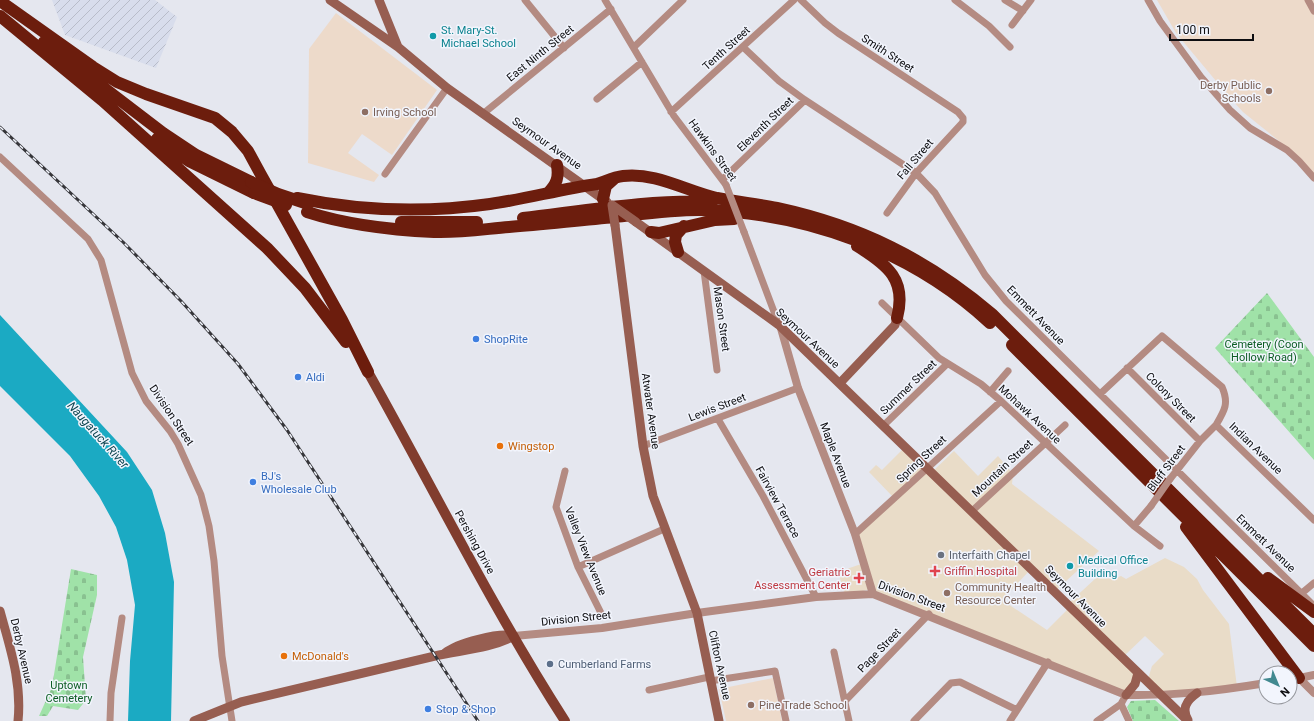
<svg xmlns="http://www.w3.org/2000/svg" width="1314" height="721" font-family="Roboto,sans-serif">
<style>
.industrial{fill:url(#industrial-furrows)}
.education{fill:#eddaca}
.medical{fill:#e9dcc8}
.cemetery{fill:url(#cemetery-stones)}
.water{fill:#1baac3}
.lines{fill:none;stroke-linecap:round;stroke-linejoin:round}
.minor{stroke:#b48b82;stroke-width:7}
.tertiary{stroke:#b48b82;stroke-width:8}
.secondary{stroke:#975e51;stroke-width:9}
.primary{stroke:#813d2e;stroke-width:10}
.motorway{stroke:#6c1d0d;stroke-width:12}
.rail-casing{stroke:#36363a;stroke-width:3}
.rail{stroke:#f2f5fd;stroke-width:1.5;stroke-dasharray:4.5;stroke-linecap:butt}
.minor-bridge{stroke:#b48b82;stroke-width:7}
.secondary-bridge{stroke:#975e51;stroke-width:9}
.motorway-bridge{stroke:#6c1d0d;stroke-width:12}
.culture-dot{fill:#0f9aa8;stroke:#f2f5fd;stroke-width:1.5}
.education-dot{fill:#8d6e63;stroke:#f2f5fd;stroke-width:1.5}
.shop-dot{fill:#3f7fe0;stroke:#f2f5fd;stroke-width:1.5}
.food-dot{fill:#e8710a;stroke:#f2f5fd;stroke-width:1.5}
.worship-dot{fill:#6b7280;stroke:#f2f5fd;stroke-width:1.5}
.health-dot{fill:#e0444e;stroke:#f2f5fd;stroke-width:1.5}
.service-dot{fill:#5c6f8a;stroke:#f2f5fd;stroke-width:1.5}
.labels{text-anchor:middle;stroke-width:3;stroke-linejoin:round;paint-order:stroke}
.culture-label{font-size:11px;fill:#0d838f;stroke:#f2f5fd;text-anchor:start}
.street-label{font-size:11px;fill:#0d0d10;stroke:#f2f5fd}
.education-label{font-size:11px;fill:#785e54;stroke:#f2f5fd;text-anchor:start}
.shop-label{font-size:11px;fill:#366cbe;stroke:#f2f5fd;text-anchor:start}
.park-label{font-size:11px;fill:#0b5c23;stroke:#f2f5fd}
.food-label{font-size:11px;fill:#c56008;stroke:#f2f5fd;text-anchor:start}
.worship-label{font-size:11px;fill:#5b616d;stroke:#f2f5fd;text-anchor:start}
.health-label{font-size:11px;fill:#be3a42;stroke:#f2f5fd;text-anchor:start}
.service-label{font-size:11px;fill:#4e5e75;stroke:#f2f5fd;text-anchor:start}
.water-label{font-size:12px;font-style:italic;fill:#0e4651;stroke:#f2f5fd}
</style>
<defs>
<pattern id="industrial-furrows" width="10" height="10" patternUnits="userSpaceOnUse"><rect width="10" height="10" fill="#d8ddec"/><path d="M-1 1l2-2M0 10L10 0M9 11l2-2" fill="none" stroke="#b8bcc9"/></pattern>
<pattern id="cemetery-stones" width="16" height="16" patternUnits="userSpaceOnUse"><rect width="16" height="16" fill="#a0e2a8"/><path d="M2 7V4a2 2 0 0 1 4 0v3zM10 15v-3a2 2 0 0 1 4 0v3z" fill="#89c190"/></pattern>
</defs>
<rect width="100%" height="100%" fill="#e5e7ef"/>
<path class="industrial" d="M52 0H155L177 17 156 68 65 35Z"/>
<path class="education" d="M1157 0H1314V175L1289 149 1243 112 1231 99 1176 33Z
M336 13 437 90 392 155 362 134 348 153 379 175 374 182 308 163 309 49Z
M773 678 782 721H726L719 689Z"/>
<path class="medical" d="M905 447 932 472 954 451 978 476 998 456 1013 474 1012 484 1099 551 1054 592 1031 569 1002 600 1047 630 1066 611 1070 602 1096 578H1115L1121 576 1126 579 1165 558 1184 567 1197 579 1203 590 1229 624 1237 687 1164 696 1147 682 1152 666 1164 654 1145 636 1122 658 1138 673 1126 695 871 589 845 595 838 572 864 563 855 534 894 498 869 472 876 465 882 470Z"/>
<path class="cemetery" d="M1267 293 1314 357V460L1215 348Z
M71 569 97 575V595L83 657 86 700 78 710 53 706 47 716H39L52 687Z
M1155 700 1179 721H1133L1127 707 1131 701Z"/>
<path class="water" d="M0 315 127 452 152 490 165 533 174 582 171 721H128L130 661 135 605 127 560 116 527 99 496 70 456 0 386Z"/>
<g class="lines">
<path class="minor" d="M525 0 564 48
M605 0 674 116 726 185
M801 0 825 23 838 33 958 112 963 118V122L916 173 887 213
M955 0 989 26 1010 47
M1005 0 1023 11
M1148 0 1160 21 1201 77 1230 110 1250 128 1287 150 1299 161 1314 178
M1308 0 1314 11
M1012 25 1031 0
M634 47 683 0
M743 47 779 81 805 100 916 173 935 193 985 275 1006 301 1314 606
M597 99 642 62
M671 112 794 0
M484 113 611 9
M0 157 88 239 101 260 132 373 146 401 170 431 178 444 201 495 209 526 214 561 222 656 232 721
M385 174 447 88
M723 179 805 100
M744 232 779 325
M704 271 717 370
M882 303 939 358 981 384 1001 401 1134 526 1160 546
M1127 368 1200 441
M990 392 1008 371
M1100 394 1162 336 1222 387C1229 403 1225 410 1216 425L1314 520
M718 419 763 496 816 597
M883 426 947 364
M643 446 798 388
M565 471 556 507 578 567 602 615
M1170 479 1200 441 1216 425
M972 511 1065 425
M1134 526 1151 506
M855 534 1001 401
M578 567 664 529
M1302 593 1314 583
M834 652 849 721
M710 681 775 671 786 721
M649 690 709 677
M1126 695 1121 704 1129 721
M845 701 929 614
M110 721 111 693 122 618
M914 721 951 683 960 682 1017 710
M1010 721 1048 662
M1097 721 1121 704"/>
<path class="tertiary" d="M780 325 798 388 855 534 873 594
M514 636 602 628 697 613 816 597 873 594 1126 695C1175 696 1217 691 1266 683
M1299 678 1314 693
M1290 680 1314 675"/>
<path class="secondary" d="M330 0 398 47 447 88 607 202
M379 0 398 47
M636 222 779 325 1188 721
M615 225 643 446 653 496 697 613 719 721
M840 383 895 325 897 318
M0 611C10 648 22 682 18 721
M445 653C457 643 499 632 514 636
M1126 695 1135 684 1138 673
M1188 720C1181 708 1187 700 1197 693
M194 721 241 702 435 656C461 650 490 649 514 636"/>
<path class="primary" d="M368 372C433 488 493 609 565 721"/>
<path class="motorway" d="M0 1 93 67 117 82 146 94 215 118 232 132 248 151 260 173 342 320 368 372
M0 16 102 100 267 248 305 288 346 342
M44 42 163 133 196 155 251 182
M157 139 189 161 254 193
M548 193C557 184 559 177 557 165
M297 198C360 211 426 213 490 204 526 199 561 189 597 184 606 181 614 177 623 176 656 172 686 191 717 198 737 202 757 204 777 208 860 226 927 259 992 314L1314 634
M603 199 606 186 615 178
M307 212C347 225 392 230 434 232 459 233 485 229 509 227 545 224 581 220 616 217 643 214 672 210 699 210 805 212 911 250 990 323
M523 218C583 211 652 199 712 202
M401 222H477
M651 232 659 233 715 220 734 219
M857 246C888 265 907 280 897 318
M678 252 675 242 676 235 684 226
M1012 345 1314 646
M1186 527 1299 678
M1268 578 1314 612"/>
<defs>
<path id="rail" d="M0 127 123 242 181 301 238 364 287 430 478 721"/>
</defs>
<use href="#rail" class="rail-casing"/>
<use href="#rail" class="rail"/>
<path class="minor-bridge" d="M726 185 744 232
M1151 506 1170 479"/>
<path class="secondary-bridge" d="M612 205 636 222
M612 205 615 225"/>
<path class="motorway-bridge" d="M251 182 278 194 308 204
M254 193 286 205"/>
</g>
<g class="culture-dot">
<circle cx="433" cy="36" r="4"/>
<circle cx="1070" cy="566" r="4"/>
</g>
<g class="education-dot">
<circle cx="1269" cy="91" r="4"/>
<circle cx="365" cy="112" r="4"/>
<circle cx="947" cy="593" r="4"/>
<circle cx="751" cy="705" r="4"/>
</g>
<g class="shop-dot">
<circle cx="476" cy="339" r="4"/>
<circle cx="298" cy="377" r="4"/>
<circle cx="253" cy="482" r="4"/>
<circle cx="428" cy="709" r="4"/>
</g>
<g class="food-dot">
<circle cx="500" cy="446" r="4"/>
<circle cx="284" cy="656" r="4"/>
</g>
<circle class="worship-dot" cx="941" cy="555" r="4"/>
<g class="health-dot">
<path d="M933 565h4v4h4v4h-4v4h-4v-4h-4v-4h4z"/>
<path d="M857 572h4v4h4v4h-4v4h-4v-4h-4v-4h4z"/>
</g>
<circle class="service-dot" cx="550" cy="664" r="4"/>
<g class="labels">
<g class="culture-label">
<text x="441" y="34">St. Mary-St.<tspan x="441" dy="13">Michael School</tspan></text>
<text x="1078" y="564">Medical Office<tspan x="1078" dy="13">Building</tspan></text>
</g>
<g class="street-label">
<text transform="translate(726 48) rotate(-42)" y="4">Tenth Street</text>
<text transform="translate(540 53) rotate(-39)" y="4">East Ninth Street</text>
<text transform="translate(888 53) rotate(33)" y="4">Smith Street</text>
<text transform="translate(765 124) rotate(-44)" y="4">Eleventh Street</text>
<text transform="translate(547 143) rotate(35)" y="4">Seymour Avenue</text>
<text transform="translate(713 150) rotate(54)" y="4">Hawkins Street</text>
<text transform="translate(915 159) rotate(-50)" y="4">Fall Street</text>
<text transform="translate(1036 315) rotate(46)" y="4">Emmett Avenue</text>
<text transform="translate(722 319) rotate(82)" y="4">Mason Street</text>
<text transform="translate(808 338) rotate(43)" y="4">Seymour Avenue</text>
<text transform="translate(908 387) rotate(-44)" y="4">Summer Street</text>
<text transform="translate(1171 397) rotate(45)" y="4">Colony Street</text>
<text transform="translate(717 407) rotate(-21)" y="4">Lewis Street</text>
<text transform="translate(651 411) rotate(82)" y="4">Atwater Avenue</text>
<text transform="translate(1030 414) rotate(43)" y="4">Mohawk Avenue</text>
<text transform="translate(172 415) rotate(56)" y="4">Division Street</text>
<text transform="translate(1256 448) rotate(44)" y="4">Indian Avenue</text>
<text transform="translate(836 455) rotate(69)" y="4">Maple Avenue</text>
<text transform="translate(921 459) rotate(-43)" y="4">Spring Street</text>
<text transform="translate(1002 468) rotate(-43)" y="4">Mountain Street</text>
<text transform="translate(1166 468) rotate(-53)" y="4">Bluff Street</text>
<text transform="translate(778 502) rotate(61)" y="4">Fairview Terrace</text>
<text transform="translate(475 542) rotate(61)" y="4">Pershing Drive</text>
<text transform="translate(1266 543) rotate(44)" y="4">Emmett Avenue</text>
<text transform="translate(586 551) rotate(68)" y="4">Valley View Avenue</text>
<text transform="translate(912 596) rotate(20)" y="4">Division Street</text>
<text transform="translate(1076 596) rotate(45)" y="4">Seymour Avenue</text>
<text transform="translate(576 618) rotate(-6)" y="4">Division Street</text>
<text transform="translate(879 650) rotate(-46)" y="4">Page Street</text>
<text transform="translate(22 651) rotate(77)" y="4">Derby Avenue</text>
<text transform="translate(720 665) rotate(78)" y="4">Clifton Avenue</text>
</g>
<g class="education-label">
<text x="1261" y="89" text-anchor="end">Derby Public<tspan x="1261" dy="13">Schools</tspan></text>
<text x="373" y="116">Irving School</text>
<text x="955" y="591">Community Health<tspan x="955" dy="13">Resource Center</tspan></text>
<text x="759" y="709">Pine Trade School</text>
</g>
<g class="shop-label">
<text x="484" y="343">ShopRite</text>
<text x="306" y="381">Aldi</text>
<text x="261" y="480">BJ's<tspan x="261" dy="13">Wholesale Club</tspan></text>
<text x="436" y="713">Stop &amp; Shop</text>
</g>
<g class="park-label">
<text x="1264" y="348">Cemetery (Coon<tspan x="1264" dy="13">Hollow Road)</tspan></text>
<text x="69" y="689">Uptown<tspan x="69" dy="13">Cemetery</tspan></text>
</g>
<g class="food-label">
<text x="508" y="450">Wingstop</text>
<text x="292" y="660">McDonald's</text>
</g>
<g class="worship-label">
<text x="949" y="559">Interfaith Chapel</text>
</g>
<g class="health-label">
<text x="944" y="575">Griffin Hospital</text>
<text x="850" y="576" text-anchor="end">Geriatric<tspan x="850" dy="13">Assessment Center</tspan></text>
</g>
<g class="service-label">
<text x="558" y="668">Cumberland Farms</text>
</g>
<g class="water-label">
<text transform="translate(98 435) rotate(48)" y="4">Naugatuck River</text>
</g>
</g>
<g transform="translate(1278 685) rotate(136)"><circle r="19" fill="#f2f5fd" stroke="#96989e"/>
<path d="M0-3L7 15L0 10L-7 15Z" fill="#418990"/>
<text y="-6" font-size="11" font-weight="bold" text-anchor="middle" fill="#0d0d10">N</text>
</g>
<path d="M1170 34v6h83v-6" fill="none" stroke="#0d0d10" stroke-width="2"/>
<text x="1176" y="34" font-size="12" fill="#0d0d10" stroke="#f2f5fd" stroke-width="3" paint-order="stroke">100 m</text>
</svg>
